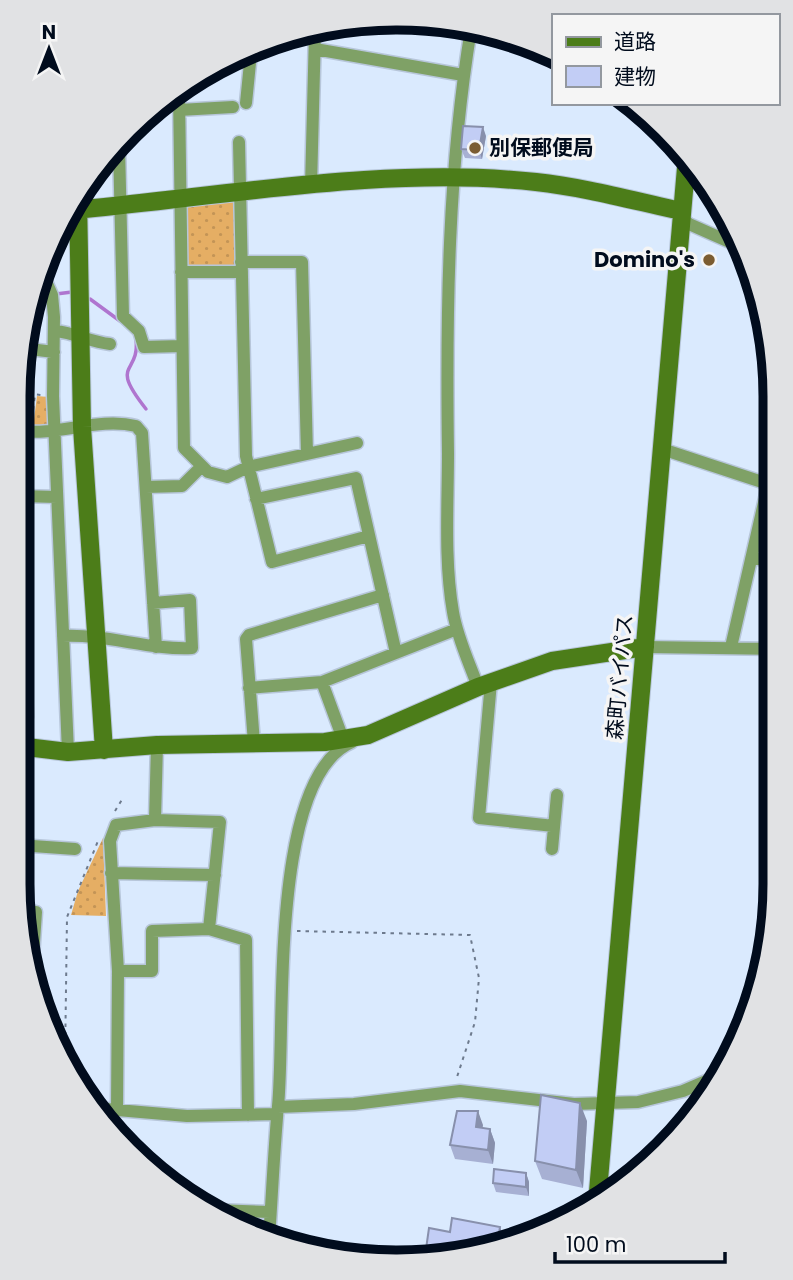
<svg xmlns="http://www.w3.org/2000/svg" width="793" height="1280" font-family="Poppins,'Noto Sans JP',sans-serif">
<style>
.green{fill:url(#green-dots)}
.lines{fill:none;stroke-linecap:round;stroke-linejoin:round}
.stream{stroke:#af75cf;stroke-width:3.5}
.street-casing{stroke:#b7c6da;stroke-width:15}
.secondary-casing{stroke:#b7c6da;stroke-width:20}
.path{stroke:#6d7a8d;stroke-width:2;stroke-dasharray:3.5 5;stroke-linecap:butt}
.street{stroke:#7fa166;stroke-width:12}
.secondary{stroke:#4c7d19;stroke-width:18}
.wall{fill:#a7b0d3}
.shaded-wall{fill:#8890ac}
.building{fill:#c2cdf5;stroke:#8890ac;stroke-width:2}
.poi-dot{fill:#7b5c31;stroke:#f5f5f5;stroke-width:2.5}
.labels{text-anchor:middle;stroke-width:7;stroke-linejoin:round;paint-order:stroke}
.poi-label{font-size:21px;font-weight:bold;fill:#010c1d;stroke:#f5f5f5;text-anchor:start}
.street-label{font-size:21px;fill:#010c1d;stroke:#f5f5f5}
.rim{fill:none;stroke:#010c1d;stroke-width:9}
</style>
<defs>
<pattern id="green-dots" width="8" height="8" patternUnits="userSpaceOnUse" patternTransform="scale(1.75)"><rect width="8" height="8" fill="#e5ae64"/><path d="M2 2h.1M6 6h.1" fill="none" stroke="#c39456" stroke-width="1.8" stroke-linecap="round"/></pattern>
</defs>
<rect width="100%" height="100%" fill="#daeafe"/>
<path class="green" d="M234 202 236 264 232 268 186 265 185 207Z
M37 396 48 397V425L33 427Z
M103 838 106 916 71 915 78 891Z"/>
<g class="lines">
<path class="stream" d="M56 294 72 292
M90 299 120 321
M136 339C140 376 108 361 146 409"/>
<defs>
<path id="street" d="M471 29C448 168 446 312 448 453 448 504 444 561 453 612 457 637 469 662 478 687
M315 49 463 75
M179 93 184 448 208 472 227 477 248 467 357 443
M246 103 251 53
M179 110 233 107
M239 142 246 456 272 562 369 536
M119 146 123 316 139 331 144 347 182 346
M311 186 315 32
M679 216 689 224 741 247
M241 262H302L307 454
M41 270 52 295 54 317 53 396 68 752
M181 272H242
M55 331C76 333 90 342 110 344
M21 348 54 352
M20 431C58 436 98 417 136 426L142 433 156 647
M662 449 768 484
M146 487 182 486 201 467
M20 496 57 497
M256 499 356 478 396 653
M751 559H774
M19 612 23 611 27 717
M63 636C107 634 149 650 192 648L190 600 153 603
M645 647 773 649
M731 647 774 459
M322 682 343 739
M491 682 479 818 554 826
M249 688 322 682 457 629
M254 743 246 639 249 635 383 595
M155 820 157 745
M18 845 75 849
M552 849 557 795
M111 873 215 875
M22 911 36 912 32 972
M118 971H152V931L209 929 246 940 248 1115
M278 1107 354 1104 460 1091 574 1104 638 1102 683 1091 720 1075
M94 1108 187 1116 276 1114
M117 1110 118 971 110 841 116 825 155 820 220 822 209 929
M215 1210 270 1212
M269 1239C272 1195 274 1150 278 1106 286 1028 268 778 352 742"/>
<path id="secondary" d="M78 197 82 427 104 750
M63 222 85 209C231 195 389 166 536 182 582 187 627 199 672 209
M18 746 68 752 157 745 325 742 368 735 478 687 552 661 645 647
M597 1203 687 156"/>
</defs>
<use href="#street" class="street-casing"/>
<use href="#secondary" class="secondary-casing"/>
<path class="path" d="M20 393 41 395
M32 418 35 395
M115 811 123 798
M297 931 470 935 479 978 475 1022 456 1080
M65 1061 67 917 98 841"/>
<use href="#street" class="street"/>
<use href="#secondary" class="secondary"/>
</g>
<path class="wall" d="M486 136 482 159 465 158 461 149Z
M478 1111 482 1128 490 1129 495 1143 493 1164 455 1159 450 1145Z
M587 1121 583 1188 542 1179 535 1161Z
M526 1173 529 1182V1196L496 1192 493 1183Z"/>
<path class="shaded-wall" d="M483 127 486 136 482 159 479 150Z
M580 1103 587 1121 583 1188 576 1170Z
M478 1111 483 1125 481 1140 476 1127Z
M490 1129 495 1143 493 1164 488 1150Z
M526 1173 529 1182V1196L526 1187Z
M500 1227 506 1244 501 1247 499 1233Z"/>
<path class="building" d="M463 126 483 127 479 150 461 149Z
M541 1095 580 1103 576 1170 535 1161Z
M457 1111H478L476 1127 490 1129 488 1150 450 1145Z
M494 1169 526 1173V1187L493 1183Z
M452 1218 500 1227 499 1233 503 1237 501 1247 495 1249 425 1256 429 1228 450 1232Z"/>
<g class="poi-dot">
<circle cx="475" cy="148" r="7"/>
<circle cx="709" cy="260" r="7"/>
</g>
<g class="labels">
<g class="poi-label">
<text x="489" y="155">別保郵便局</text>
<text x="695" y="267" text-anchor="end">Domino's</text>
</g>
<g class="street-label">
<text transform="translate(620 677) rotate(-85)" y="7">森町バイパス</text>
</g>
</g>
<path d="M0 0H793V1280H0ZM396 30H397A366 366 0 0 1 763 396V884A366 366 0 0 1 397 1250H396A366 366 0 0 1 30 884V396A366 366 0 0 1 396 30Z" fill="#e1e2e4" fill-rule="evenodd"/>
<path class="rim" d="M396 30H397A366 366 0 0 1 763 396V884A366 366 0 0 1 397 1250H396A366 366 0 0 1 30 884V396A366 366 0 0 1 396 30Z"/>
<rect x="552" y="14" width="228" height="91" fill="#f5f5f5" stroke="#93989f" stroke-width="2"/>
<rect x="566" y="37" width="35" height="10" fill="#4c7d19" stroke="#93989f" stroke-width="2"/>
<text x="614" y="49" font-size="21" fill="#010c1d">道路</text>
<rect x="566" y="66" width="35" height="21" fill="#c2cdf5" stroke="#93989f" stroke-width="2"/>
<text x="614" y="84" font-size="21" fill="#010c1d">建物</text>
<g transform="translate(49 49)" stroke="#f5f5f5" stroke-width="5" paint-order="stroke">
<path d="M0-5L12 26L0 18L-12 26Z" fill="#010c1d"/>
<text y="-10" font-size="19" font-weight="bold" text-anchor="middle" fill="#010c1d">N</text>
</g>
<path d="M555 1252v10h170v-10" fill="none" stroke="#010c1d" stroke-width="3.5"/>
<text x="566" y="1252" font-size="21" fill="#010c1d" stroke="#f5f5f5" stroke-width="5" paint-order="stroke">100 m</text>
</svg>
